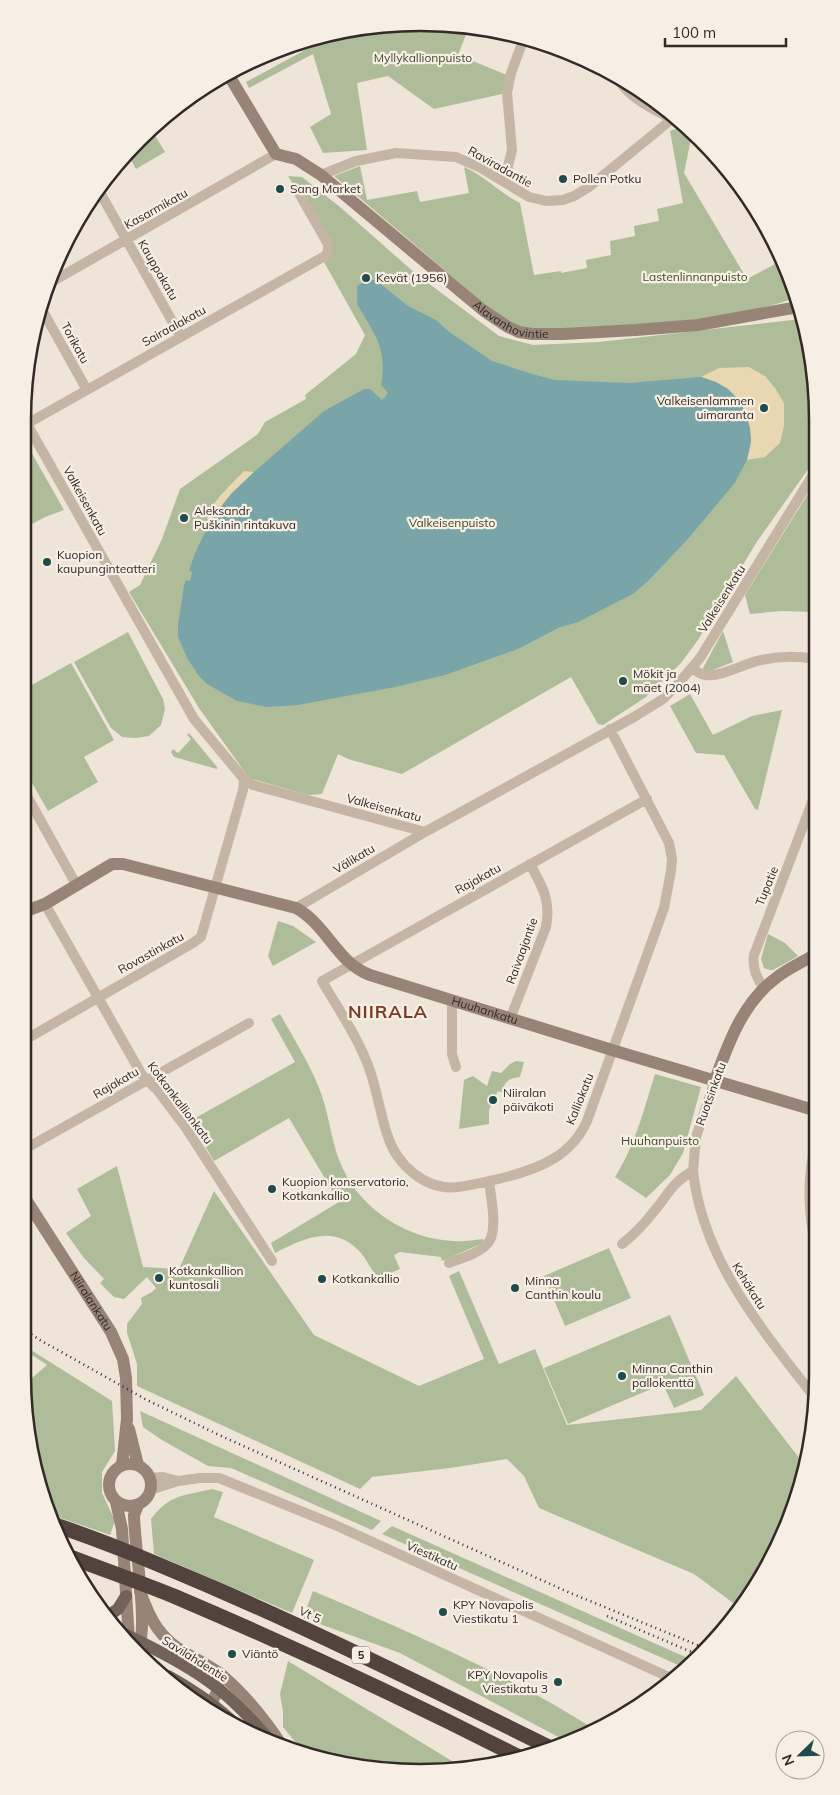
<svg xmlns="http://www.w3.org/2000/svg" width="840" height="1795" font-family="Mulish,sans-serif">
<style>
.green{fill:#afbc9a}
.sand{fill:#e8d7b0}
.water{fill:#79a5a9}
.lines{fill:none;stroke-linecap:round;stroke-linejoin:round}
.street{stroke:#c5b5a5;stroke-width:10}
.secondary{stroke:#988477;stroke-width:12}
.primary{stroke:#726258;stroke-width:12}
.highway{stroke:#52443d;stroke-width:15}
.rail{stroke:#322a26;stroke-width:2.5;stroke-dasharray:1 4;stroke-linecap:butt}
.poi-dot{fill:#1f4b4f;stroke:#f7efe4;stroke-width:2}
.labels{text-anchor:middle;stroke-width:4.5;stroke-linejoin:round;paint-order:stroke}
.shield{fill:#f7efe4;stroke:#6d655f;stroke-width:1}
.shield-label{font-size:11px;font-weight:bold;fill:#322a26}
.park-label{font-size:12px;fill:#404e2c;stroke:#f7efe4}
.street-label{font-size:12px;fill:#322a26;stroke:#f7efe4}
.poi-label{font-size:12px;fill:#322a26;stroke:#f7efe4;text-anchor:start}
.district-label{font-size:18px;font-weight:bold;letter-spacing:1px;fill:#7a3c26;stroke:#f7efe4}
.rim{fill:none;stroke:#322a26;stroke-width:2.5}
</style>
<rect width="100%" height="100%" fill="#eee4d8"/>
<path class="green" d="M420 23 469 27 458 55 507 75 502 94 434 109 388 76 357 83 367 150 323 153 310 127 331 114 313 54 249 88 246 82 342 30Z
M681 127H684L692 134 684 173 747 279 779 262 792 284 795 298C716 326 618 325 534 330L507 323 334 176 360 166 367 200 417 191 420 202 469 193 464 167C485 176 500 193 520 203L534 275 561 271V273L587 268 586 260 611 255 610 241 635 236 634 226 659 221 657 209 683 203 670 131Z
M151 129 165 152 136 169 127 153 139 139Z
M288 176 302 177 340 207 416 274 499 336 533 345 599 342 801 319 814 368V456L811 465 756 543 698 640 681 663 646 697 603 725 598 724 571 677 402 774 348 759 338 754 322 794 308 795 249 778 199 708 129 592 140 585 162 539 180 489 258 434 265 422 306 399 305 395 356 354 365 335 324 262 327 260 325 256 327 254 300 195Z
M30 450 64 510 45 517 23 529V453Z
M814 484 815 612 781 611 750 614 745 595Z
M723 631 733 662 708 672 704 671 703 668Z
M128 632 163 699 165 709 161 725 149 736 136 738 122 737 111 728 74 662Z
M71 663 114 740 84 757 98 782 48 811 23 767V690Z
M690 694 713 735 752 716 782 710 758 810 755 809 724 755 696 753 670 706Z
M189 733 217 767V769L174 757 171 752 173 749 178 753 191 739 187 735Z
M278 921 293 926 316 942 273 966 268 956Z
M768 934 785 943 798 956 773 970H770L764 968 761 959Z
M280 1014C295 1041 312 1067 322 1096 330 1120 332 1146 343 1169 362 1210 408 1239 453 1241 463 1242 473 1240 483 1239V1243L442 1261 441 1257 400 1252 394 1255 400 1269 380 1278C371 1272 368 1261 361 1253 335 1223 304 1238 275 1253L271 1243 339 1202 289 1118 214 1161 190 1121 295 1062 271 1019Z
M516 1061 524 1062 520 1077C509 1078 503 1082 503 1093L498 1091 489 1110V1124L459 1129 464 1080 473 1076 487 1086 492 1071 501 1073 510 1064Z
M655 1074 701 1087 683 1153 670 1175 646 1198 615 1177C635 1146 644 1109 655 1074Z
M117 1166 143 1267 179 1269 214 1191 314 1335 419 1386 484 1359 449 1276 459 1271 499 1364 535 1349 567 1425 701 1410 736 1376 806 1467 787 1527 751 1596 740 1608 694 1574 539 1508 524 1476 507 1459 450 1468 372 1477 360 1489 137 1386V1364L127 1333V1324L142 1304 141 1298 152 1292 156 1288 147 1277 124 1299 114 1297 100 1283 104 1279 84 1258 66 1233 91 1216 77 1189Z
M609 1248 631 1298 565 1326 544 1276Z
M670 1315 704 1395 674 1408 663 1384 568 1424 544 1368Z
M23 1345 112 1401 115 1451 102 1472V1493L115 1521 110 1535 49 1514 44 1503 30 1421 32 1422V1378L47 1365 23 1349Z
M140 1411 381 1521 372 1530 231 1468 208 1466 162 1440 143 1427Z
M212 1489 223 1492 214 1517 314 1560 292 1613 154 1554 151 1519C170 1494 183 1496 212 1489Z
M392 1526 674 1652 695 1661 685 1668 382 1534Z
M313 1591C410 1632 508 1674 597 1731L566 1741 400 1653 303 1618Z
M288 1661 465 1769 342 1765 305 1754 283 1727V1712L280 1694Z"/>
<path class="sand" d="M749 367 765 376 775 388 784 403V426L780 443 765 457 747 460C748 454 751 447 751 440 751 435 749 430 748 425 742 397 727 385 701 377L719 368Z
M244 471 254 472 231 494 212 518 207 519C208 505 234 482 244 471Z"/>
<path class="water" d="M370 279 377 281 408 306 436 320 448 331 492 361 532 374 555 380 629 383 701 377 716 382 728 389 739 400 746 414 750 428 751 440 747 460 734 484 687 540 648 581 633 594 578 622 558 628 518 649 445 675 395 687 298 705 267 707 237 701 207 684 199 676 187 658 178 637V625L184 586 186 580 190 581 192 572 189 570 196 551 212 518 231 494 254 472 324 411 364 389H370L382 400 388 393 381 385C388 349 374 333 357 304V286Z"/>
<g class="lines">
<path class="street" d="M618 79C630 99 653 109 672 119H677
M321 175 356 161 396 153 456 157 481 168 529 197 546 201 563 200 574 196 589 187 672 119
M504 182 512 150 507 93 511 73 524 38
M98 189 181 337
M48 284 276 154
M41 308 87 390
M27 424 194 719 244 779 253 785 425 832 634 717 663 699 678 684 700 658 814 473
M23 426 325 256 328 251V244L300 195
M692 668C695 670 698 673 702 674 717 680 744 663 761 660 779 656 798 656 815 659
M610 729 669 843 672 859 671 871 664 908 587 1121C572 1155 541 1168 506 1177 490 1181 474 1185 458 1187 425 1191 396 1164 387 1134 380 1113 377 1090 369 1068 358 1037 338 1009 322 981L647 799
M23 789 77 886
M45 904 142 1075 158 1091 186 1128 272 1261
M296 908 425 832
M764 988C757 979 752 967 754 955L816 792
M452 1001V1054L456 1067
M510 1019 546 927C551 900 543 888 530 864
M23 1041 193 943 201 937 243 790 244 779
M817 1139C806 1175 808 1216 817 1252
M23 1150 249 1023
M693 1171C703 1261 762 1329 815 1398
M622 1244C635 1234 645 1223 655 1210 669 1193 673 1182 693 1171L696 1137 715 1080
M449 1263C461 1258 483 1253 490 1240 497 1226 491 1197 489 1181
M150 1478 163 1477 178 1481
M150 1490 178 1481 200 1478H219L335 1525 671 1678"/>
<g class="secondary">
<path id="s1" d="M228 74 276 154 296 159 321 175 484 311 508 327 519 332 532 334H563L636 330 698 325 798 307"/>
<path id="s2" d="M23 912 45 904 112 864H123L296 908C327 925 337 963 370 975L612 1050 817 1111"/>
<path d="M715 1080C728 1044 743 1002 776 978 788 968 803 962 816 954"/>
<path id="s3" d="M23 1195 111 1332 123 1359 126 1378 127 1419 122 1465"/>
<path d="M129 1429 138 1465"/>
<circle cx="130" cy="1485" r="21"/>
<path d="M116 1502 122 1529 129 1640"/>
<path d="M140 1591C150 1620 160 1639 187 1654 199 1661 212 1667 223 1676 246 1696 266 1721 283 1747"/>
<path d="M138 1648C149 1631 134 1541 134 1515L138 1505"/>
<path d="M207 1710 219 1689"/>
</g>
<path class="primary" d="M105 1618 118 1609 126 1596
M121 1632C154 1649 191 1666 220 1690 239 1706 257 1725 273 1744
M168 1676C193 1690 216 1705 236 1725"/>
<path class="highway" d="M55 1525C110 1543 162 1566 214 1588 327 1637 437 1692 547 1746
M73 1558C107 1571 142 1583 176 1597 291 1646 405 1699 517 1756"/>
<path class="rail" d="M23 1329 40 1340 145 1399 219 1435 568 1592 707 1649
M607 1616 701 1656"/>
</g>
<g class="poi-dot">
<circle cx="563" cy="179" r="5"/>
<circle cx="280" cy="189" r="5"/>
<circle cx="366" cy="278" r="5"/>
<circle cx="764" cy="408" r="5"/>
<circle cx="184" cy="518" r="5"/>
<circle cx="47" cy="562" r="5"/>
<circle cx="623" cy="681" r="5"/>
<circle cx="493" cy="1100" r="5"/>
<circle cx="272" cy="1189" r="5"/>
<circle cx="159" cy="1278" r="5"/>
<circle cx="322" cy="1279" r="5"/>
<circle cx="515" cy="1288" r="5"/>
<circle cx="622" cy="1376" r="5"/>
<circle cx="443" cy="1612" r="5"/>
<circle cx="232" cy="1654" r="5"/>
<circle cx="558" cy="1682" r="5"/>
</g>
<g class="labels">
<rect class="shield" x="352" y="1646.5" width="18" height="17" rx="4"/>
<g class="shield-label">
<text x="361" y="1659">5</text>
</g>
<g class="park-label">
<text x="423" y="62">Myllykallionpuisto</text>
<text x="695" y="281">Lastenlinnanpuisto</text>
<text x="452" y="527">Valkeisenpuisto</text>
<text x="660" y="1145">Huuhanpuisto</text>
</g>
<g class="street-label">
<text transform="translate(500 167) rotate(29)" y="4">Raviradantie</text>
<text transform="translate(156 209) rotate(-29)" y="4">Kasarmikatu</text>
<text transform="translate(158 270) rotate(60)" y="4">Kauppakatu</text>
<text dy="4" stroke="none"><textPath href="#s1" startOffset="385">Alavanhovintie</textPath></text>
<text transform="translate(174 326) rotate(-29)" y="4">Sairaalakatu</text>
<text transform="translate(75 343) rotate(61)" y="4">Torikatu</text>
<text transform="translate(85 501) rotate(61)" y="4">Valkeisenkatu</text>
<text transform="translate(722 599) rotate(-58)" y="4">Valkeisenkatu</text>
<text transform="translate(384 808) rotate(15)" y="4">Valkeisenkatu</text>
<text transform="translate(354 859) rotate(-31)" y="4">Välikatu</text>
<text transform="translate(478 879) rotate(-29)" y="4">Rajakatu</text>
<text transform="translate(767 886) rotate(-68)" y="4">Tupatie</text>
<text transform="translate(522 951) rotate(-70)" y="4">Raivaajantie</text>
<text transform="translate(151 953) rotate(-29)" y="4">Rovastinkatu</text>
<text dy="4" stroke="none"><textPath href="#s2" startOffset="512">Huuhankatu</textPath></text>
<text transform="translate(116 1083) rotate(-30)" y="4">Rajakatu</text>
<text transform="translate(711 1094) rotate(-70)" y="4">Ruotsinkatu</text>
<text transform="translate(580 1099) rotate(-68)" y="4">Kalliokatu</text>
<text transform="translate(180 1103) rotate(53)" y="4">Kotkankallionkatu</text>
<text transform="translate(749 1286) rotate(58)" y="4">Kehäkatu</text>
<text dy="4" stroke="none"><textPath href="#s3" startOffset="126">Niiralankatu</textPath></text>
<text transform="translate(432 1556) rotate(24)" y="4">Viestikatu</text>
<text transform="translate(310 1615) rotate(25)" y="4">Vt 5</text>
<text transform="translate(195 1659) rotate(32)" y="4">Savilahdentie</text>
</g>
<g class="poi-label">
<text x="573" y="183">Pollen Potku</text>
<text x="290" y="193">Sang Market</text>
<text x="376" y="282">Kevät (1956)</text>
<text x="754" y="405" text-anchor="end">Valkeisenlammen<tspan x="754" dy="14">uimaranta</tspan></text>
<text x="194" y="515">Aleksandr<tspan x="194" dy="14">Puškinin rintakuva</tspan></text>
<text x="57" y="559">Kuopion<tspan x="57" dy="14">kaupunginteatteri</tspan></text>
<text x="633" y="678">Mökit ja<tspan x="633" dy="14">mäet (2004)</tspan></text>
<text x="503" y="1097">Niiralan<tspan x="503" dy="14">päiväkoti</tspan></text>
<text x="282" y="1186">Kuopion konservatorio,<tspan x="282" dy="14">Kotkankallio</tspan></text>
<text x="169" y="1275">Kotkankallion<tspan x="169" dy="14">kuntosali</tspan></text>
<text x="332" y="1283">Kotkankallio</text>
<text x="525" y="1285">Minna<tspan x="525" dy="14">Canthin koulu</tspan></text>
<text x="632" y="1373">Minna Canthin<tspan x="632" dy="14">pallokenttä</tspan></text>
<text x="453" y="1609">KPY Novapolis<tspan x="453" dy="14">Viestikatu 1</tspan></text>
<text x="242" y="1658">Viäntö</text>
<text x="548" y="1679" text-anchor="end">KPY Novapolis<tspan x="548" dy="14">Viestikatu 3</tspan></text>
</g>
<g class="district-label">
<text x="388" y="1018">NIIRALA</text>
</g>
</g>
<path d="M0 0H840V1795H0ZM420 31H420A389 389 0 0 1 809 420V1375A389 389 0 0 1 420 1764H420A389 389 0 0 1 31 1375V420A389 389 0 0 1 420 31Z" fill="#f7efe4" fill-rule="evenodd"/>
<path class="rim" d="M420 31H420A389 389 0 0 1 809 420V1375A389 389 0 0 1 420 1764H420A389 389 0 0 1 31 1375V420A389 389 0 0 1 420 31Z"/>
<g transform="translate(800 1755) rotate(247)"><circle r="24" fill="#f7efe4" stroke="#a8a098"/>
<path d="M0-4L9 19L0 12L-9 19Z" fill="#1f4b4f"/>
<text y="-8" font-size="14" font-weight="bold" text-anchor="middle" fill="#322a26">N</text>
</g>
<path d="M665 38v8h121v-8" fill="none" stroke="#322a26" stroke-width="2.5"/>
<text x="672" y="38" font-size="15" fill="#322a26" stroke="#f7efe4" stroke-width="4" paint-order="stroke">100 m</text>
</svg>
